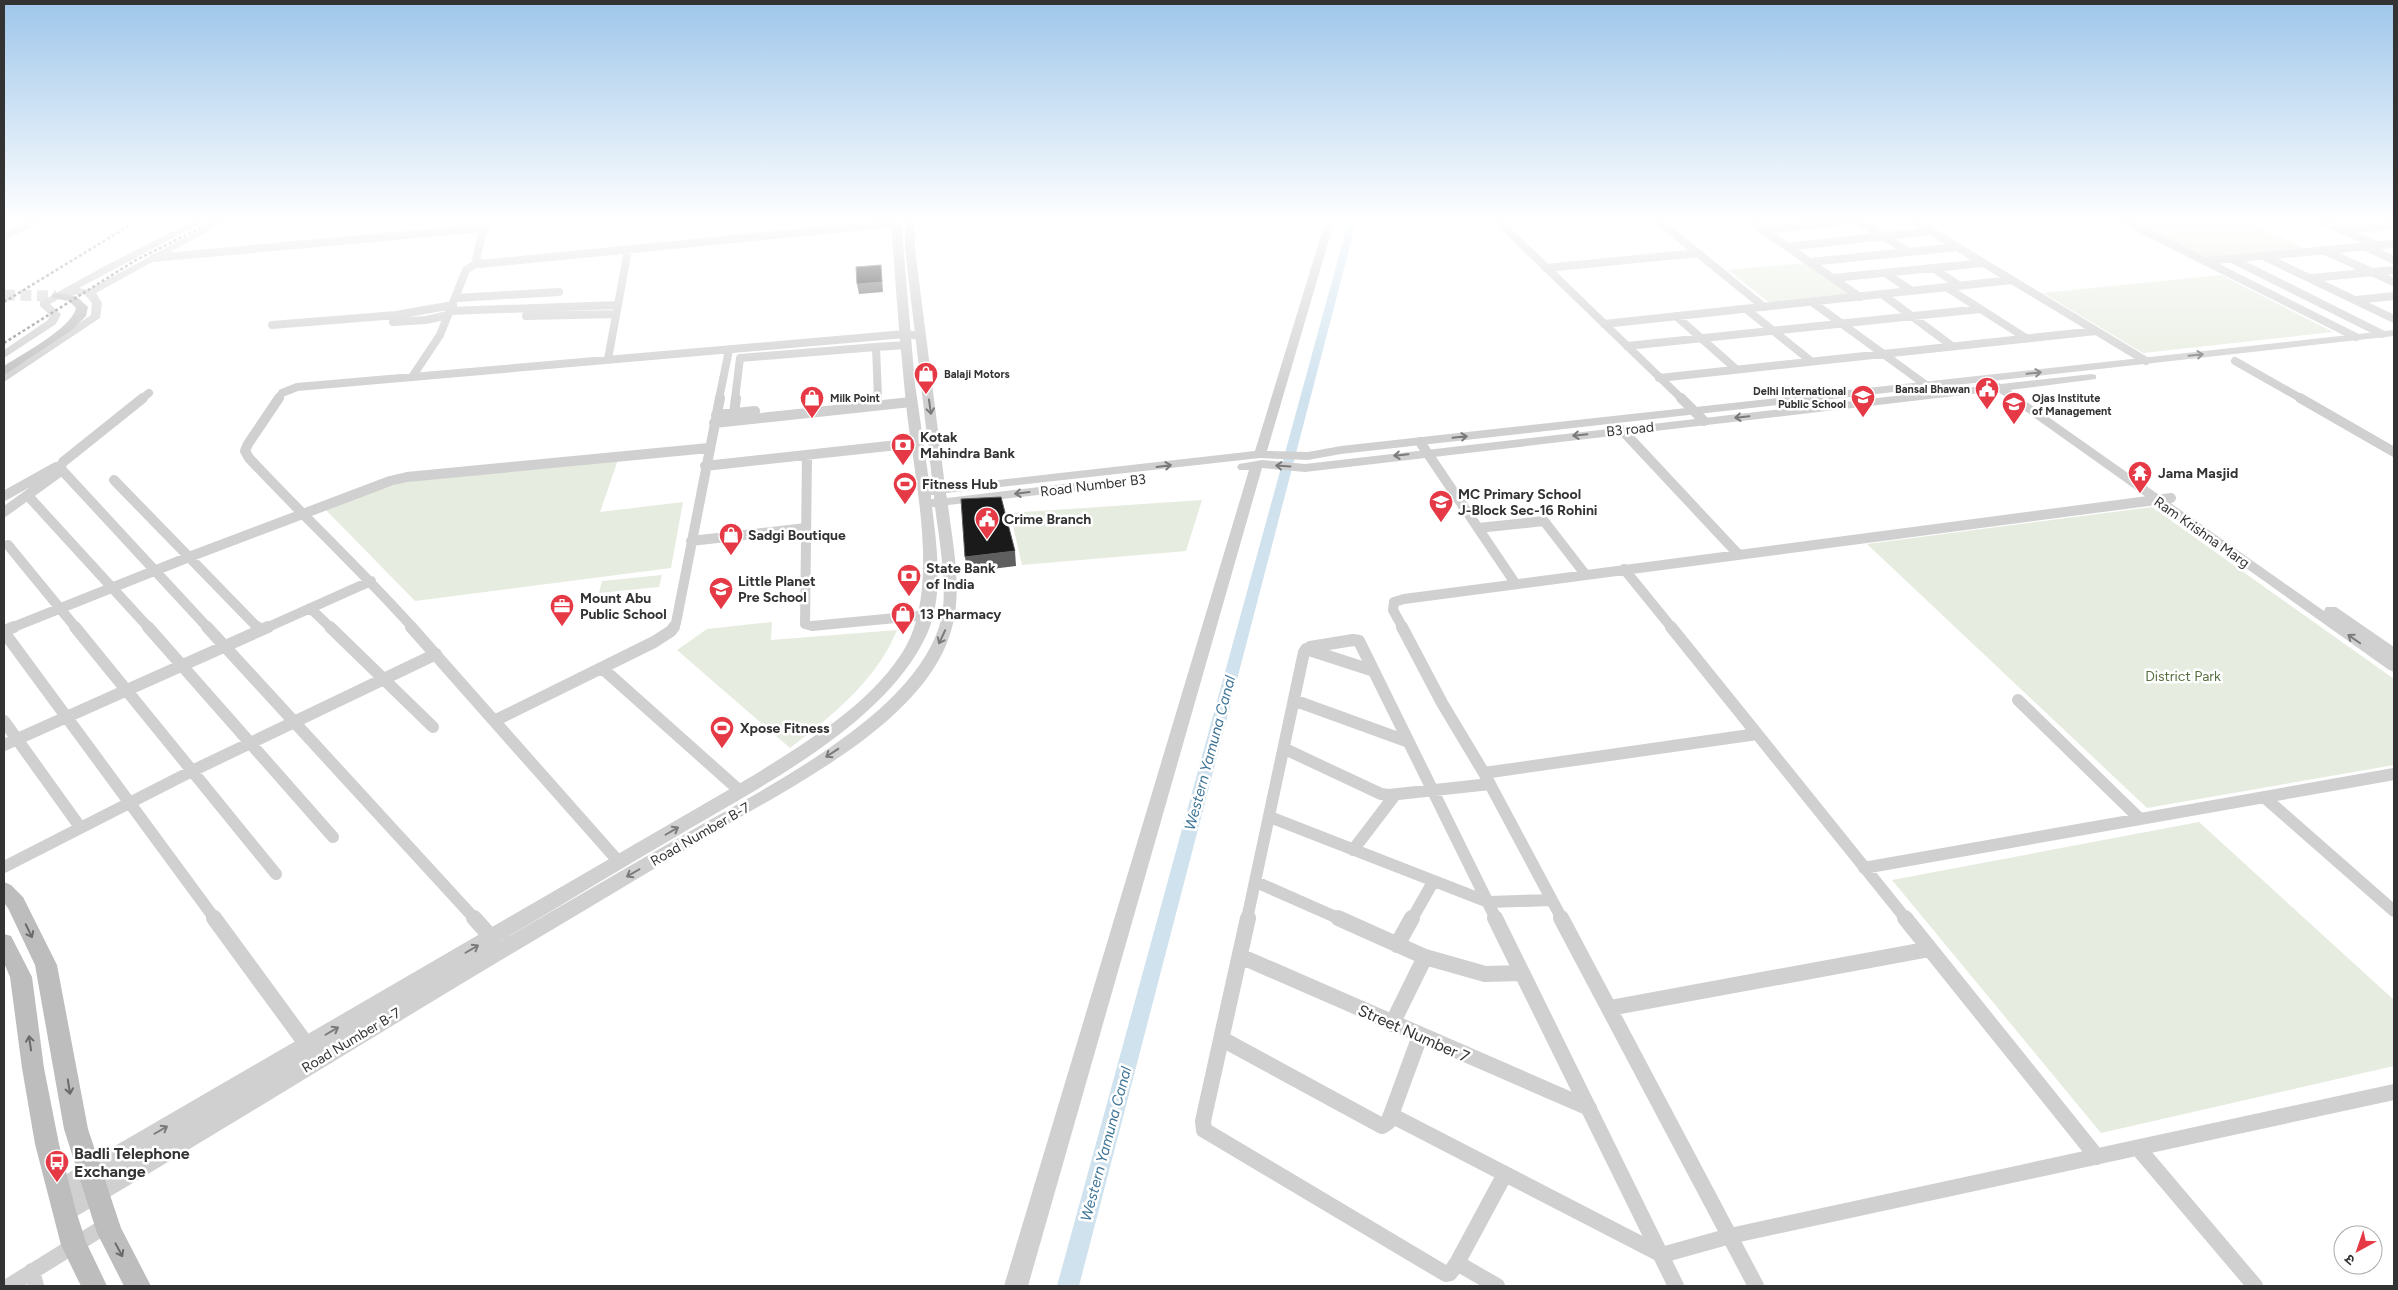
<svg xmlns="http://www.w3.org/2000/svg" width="2398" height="1290" font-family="Figtree,'Noto Sans Devanagari',sans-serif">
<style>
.green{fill:#e6ecdf}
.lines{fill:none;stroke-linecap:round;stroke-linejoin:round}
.canal{fill:#cfe2ee;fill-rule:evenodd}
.secondary-tunnel{stroke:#d6d6d6;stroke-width:11;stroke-dasharray:11 5.5;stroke-linecap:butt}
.minor-far3{stroke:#d0d0d0;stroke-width:8}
.minor-far2{stroke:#d0d0d0;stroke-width:10}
.minor-far1{stroke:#d0d0d0;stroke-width:12}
.minor{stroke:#d0d0d0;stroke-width:16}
.tertiary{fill:#d0d0d0;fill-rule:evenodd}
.secondary{fill:#bdbdbd;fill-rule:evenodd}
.rail{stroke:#888;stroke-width:2.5;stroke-dasharray:3 2.5;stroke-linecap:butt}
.shaded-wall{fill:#5f5f5f}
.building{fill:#1a1a1a;stroke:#5f5f5f}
.oneway{stroke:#7a7a7a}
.oneway2{stroke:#6a6a6a}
.labels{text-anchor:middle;stroke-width:5;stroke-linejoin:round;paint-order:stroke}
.far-poi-label{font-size:11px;font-weight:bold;fill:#333;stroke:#fff;text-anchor:start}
.street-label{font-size:14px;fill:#333;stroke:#fff}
.poi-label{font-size:14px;font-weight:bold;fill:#333;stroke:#fff;text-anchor:start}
.park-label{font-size:14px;fill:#56703f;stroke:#fff}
.water-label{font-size:15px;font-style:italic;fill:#3f7597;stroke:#fff}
.near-street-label{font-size:16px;fill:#333;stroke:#fff}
.near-poi-label{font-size:16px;font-weight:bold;fill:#333;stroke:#fff;text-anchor:start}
</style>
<rect width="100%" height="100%" fill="#fff"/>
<path class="green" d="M2128 219H2243L2304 248 2203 257Z
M1805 263 1850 295 1770 303 1728 270Z
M2221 275 2333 332 2143 353 2043 293Z
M618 460 600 512 683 502 671 568 415 601 324 508 404 482Z
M1202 500 1186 551 1022 565 1010 513Z
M2152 507 2394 679V765L2147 808 1867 544Z
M662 575 659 587 599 593 602 581Z
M772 622 771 640 897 630C877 680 832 716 790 748L677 650 707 629Z
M2199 822 2394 1000V1066L2101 1133 1892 880Z"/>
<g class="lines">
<path class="canal" d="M1349 219H1357L1079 1286H1057Z"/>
<path class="secondary-tunnel" d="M4 295 56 296"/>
<path class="minor-far3" d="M489 219 482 234 476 260 480 264 896 223
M1496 219 1682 399
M1656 219 1764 307
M1747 219 1860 297
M1911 219 2146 361
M2121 219 2356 337
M2318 219 2376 245
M1857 220 1909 252
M1762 230 1865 219
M2344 230 2394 225
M4 236 40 219
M1787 247 1931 231
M2366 247 2394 260
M2325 251 2394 282
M2263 256 2394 319
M153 258 484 228
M2232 259 2382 334
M2204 261 2394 244
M1810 262 1957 247
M1546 268 1698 253
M1933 268 1960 286
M1885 273 1912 291
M1833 278 1983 263
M2312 278 2394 270
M1946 287 2026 338
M1882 294 1952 346
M456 298 559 292
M2356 300 2394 296
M1812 302 1926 385
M1746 309 1811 361
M450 311 618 305
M526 316 616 314
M1676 316 1736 369
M393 322 426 320 448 315
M1604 324 2012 280
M272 325 396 315 453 305
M1627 346 1980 309
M608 359 628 250
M2235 361 2302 399
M412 377 440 335 466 270 477 263
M1659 378 2096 331
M878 398 876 347 906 345
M141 399 149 393
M278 399 282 393 297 387 905 334 920 336
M719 399 729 350
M735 399 740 358 876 347"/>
<path class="minor-far2" d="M143 398 63 462 60 468 208 628
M279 398 248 444 245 451 249 458C303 516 360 569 413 628
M1681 398 1704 421
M2300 398 2394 452
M734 413 736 398
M716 415 755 411
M714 423 911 402
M1622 430 1738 554
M1420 442 1515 583
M807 455 805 624 812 626 927 615
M705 466 916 443
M114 480 258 628
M4 496 56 467
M30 498 149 628
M4 512 61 471
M1478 528 1544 521 1585 574
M691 541 806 528
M8 545 76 628
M1624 569 1672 628
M310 608 331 628
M11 628 189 557 390 481 407 477 709 448
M266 628 371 581
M673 628 676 623 720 398
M1403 628 1393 610 1394 602 1404 599 2171 498"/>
<path class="minor-far1" d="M75 627 276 874
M148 627 333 837
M207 627 475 919
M257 627 260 630
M330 627 433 727
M411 627 619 862
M1402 627 1442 703 1484 773 1562 919
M1671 627 1906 919
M4 631 14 627
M4 632 215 919
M1306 649 1374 671
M602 668 740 791
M2018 700 2140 819
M1296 701 1409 742
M4 721 80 827
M494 721 654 642 671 631 674 627
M4 745 268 627
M1285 749 1381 794 1389 795 1490 784
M1484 773 1757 734
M2264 797 2394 911
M1270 817 1488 902 1552 900
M1353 850 1395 795
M4 867 192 771 436 654
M1864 868 2394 774
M1256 882 1340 919
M1247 919 1304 652 1310 647 1353 640 1359 641 1496 919
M1412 919 1433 882"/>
<path class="minor" d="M214 918 307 1045
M474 918 492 938
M1248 918 1203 1121 1204 1130 1446 1274 1450 1273 1457 1263 1505 1174
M1338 918 1425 957 1485 974 1522 973
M1495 918 1676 1286
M1561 918 1756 1286
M1905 918 2097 1157
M1397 945 1412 918
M1240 956 1589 1108
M1610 1008 1930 949
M1392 1024 1425 957
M1222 1039 1382 1126 1388 1122 1391 1115 1420 1036
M1391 1115 1662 1255 1730 1236 2394 1092
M2138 1148 2255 1286
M1457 1263 1497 1286
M32 1271 36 1286
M9 1286 107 1225"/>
<path class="tertiary" d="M197 219H209L79 288 88 290 219 219H230L96 293 102 303 100 318 4 382V374L91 315 92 303 85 295C73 293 61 297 50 304L61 314 56 324 4 358V350L48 320 50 315 40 306V302L101 268Z
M891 219H901L915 384 930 488 933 487 905 249V219H915V249L945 486 1255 451 1326 219H1335L1267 451 1308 452 1341 446 2394 330V336L1341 454 1308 460 1260 458 946 493 947 498 1091 481 1097 485 1091 489 948 505C955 562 968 611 937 663 895 734 795 785 725 826 664 863 602 900 540 937 383 1030 229 1127 72 1219L64 1222 56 1219 53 1211 59 1202 51 1199 48 1191 51 1183 754 775C806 742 865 708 900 656 944 593 913 476 906 404 900 343 895 281 891 219ZM931 495H934V499H931ZM932 507H935C939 540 950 595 939 627 909 719 760 790 680 837 617 873 554 910 491 947 553 910 616 872 679 835 761 786 886 724 927 634 944 596 937 547 932 507Z
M2092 374 2096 375V379L2010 390 2324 611 2326 607H2336L2394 647V659L2392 658 2394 660V672L2389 670 1997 391 1305 472 1262 468 1028 1286H1004L1249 470H1239L1237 467 1239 464 1262 460 1305 464 1990 385 1995 382 2001 384Z"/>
<path class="secondary" d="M56 293 76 296 88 307 86 316 72 330 4 375V366C22 354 72 328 76 308L69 301 52 298V294Z
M4 882 11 885 23 897 57 965 88 1129 121 1228 151 1286H124L97 1233 64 1129 35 965 8 908 4 903Z
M4 934 11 936 32 977 44 1068 59 1144 76 1211 86 1242 107 1286H81L61 1245 35 1144 22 1068 10 977 4 963Z"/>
<path class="rail" d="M4 302 140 219
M4 343 136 260 218 219"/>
</g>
<path class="shaded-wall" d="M881 265 883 292 859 294 857 284Z
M1015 551 1016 566 967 572 965 557Z"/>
<path class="building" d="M881 265 882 282 857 284 856 267Z
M1001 497 1015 551 965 557 961 499Z"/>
<defs><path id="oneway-shaft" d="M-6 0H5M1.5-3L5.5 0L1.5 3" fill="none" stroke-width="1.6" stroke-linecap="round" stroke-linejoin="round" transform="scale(1.25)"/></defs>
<g class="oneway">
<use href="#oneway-shaft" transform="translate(2196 355) rotate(-6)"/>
<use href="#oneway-shaft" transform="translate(2034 373) rotate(-6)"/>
<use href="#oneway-shaft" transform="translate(930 407) rotate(82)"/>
<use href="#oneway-shaft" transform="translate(1742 417) rotate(174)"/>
<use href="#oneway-shaft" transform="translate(1580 435) rotate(174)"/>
<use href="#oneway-shaft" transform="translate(1460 437) rotate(-6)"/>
<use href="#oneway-shaft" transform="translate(1401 455) rotate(174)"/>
<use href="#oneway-shaft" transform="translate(1164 466) rotate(-7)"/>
<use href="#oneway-shaft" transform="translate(1283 466) rotate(-176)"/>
<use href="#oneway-shaft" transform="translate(1022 493) rotate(173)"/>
<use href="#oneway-shaft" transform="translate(942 637) rotate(115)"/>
<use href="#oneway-shaft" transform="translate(2354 639) rotate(-145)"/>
<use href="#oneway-shaft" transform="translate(832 753) rotate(147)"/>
<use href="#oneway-shaft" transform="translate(672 831) rotate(-30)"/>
<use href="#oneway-shaft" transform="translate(633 873) rotate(150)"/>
<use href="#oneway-shaft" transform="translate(472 949) rotate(-30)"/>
<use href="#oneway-shaft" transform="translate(332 1031) rotate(-30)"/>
<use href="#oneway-shaft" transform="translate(161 1130) rotate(-30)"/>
</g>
<g class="oneway2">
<use href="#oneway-shaft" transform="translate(29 931) rotate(64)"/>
<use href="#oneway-shaft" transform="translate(30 1043) rotate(-98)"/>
<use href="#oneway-shaft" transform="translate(69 1087) rotate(81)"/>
<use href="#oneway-shaft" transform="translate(119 1250) rotate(62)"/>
</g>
<linearGradient id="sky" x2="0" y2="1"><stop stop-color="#9ec6ea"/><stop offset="0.55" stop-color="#fff"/><stop offset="1" stop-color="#fff" stop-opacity="0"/></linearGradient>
<rect width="2398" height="400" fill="url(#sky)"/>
<defs>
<symbol id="shop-pin" viewBox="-11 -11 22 30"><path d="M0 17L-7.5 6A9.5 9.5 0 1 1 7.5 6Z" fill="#e63946" stroke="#fff"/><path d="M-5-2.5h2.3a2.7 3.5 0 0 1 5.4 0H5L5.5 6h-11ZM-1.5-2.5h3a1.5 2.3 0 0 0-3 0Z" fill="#fff"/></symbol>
<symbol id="civic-pin" viewBox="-11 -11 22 30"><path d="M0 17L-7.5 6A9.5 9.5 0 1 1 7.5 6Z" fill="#e63946" stroke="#fff"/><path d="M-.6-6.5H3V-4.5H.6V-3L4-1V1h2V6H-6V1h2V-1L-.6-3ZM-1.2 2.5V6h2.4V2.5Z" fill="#fff"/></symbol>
<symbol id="school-pin" viewBox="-11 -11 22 30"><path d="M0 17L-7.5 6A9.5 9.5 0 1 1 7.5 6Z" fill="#e63946" stroke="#fff"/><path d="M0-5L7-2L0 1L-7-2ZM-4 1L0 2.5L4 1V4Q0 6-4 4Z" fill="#fff"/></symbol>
<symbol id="university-pin" viewBox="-11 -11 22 30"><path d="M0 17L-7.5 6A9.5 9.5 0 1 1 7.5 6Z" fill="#e63946" stroke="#fff"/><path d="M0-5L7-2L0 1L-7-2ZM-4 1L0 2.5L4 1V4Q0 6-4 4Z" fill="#fff"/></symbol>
<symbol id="bank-pin" viewBox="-11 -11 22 30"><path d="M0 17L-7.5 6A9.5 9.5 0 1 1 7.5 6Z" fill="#e63946" stroke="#fff"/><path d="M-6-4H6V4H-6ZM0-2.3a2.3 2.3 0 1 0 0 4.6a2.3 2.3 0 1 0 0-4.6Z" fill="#fff"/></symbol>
<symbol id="temple-pin" viewBox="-11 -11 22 30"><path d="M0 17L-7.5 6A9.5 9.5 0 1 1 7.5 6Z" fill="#e63946" stroke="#fff"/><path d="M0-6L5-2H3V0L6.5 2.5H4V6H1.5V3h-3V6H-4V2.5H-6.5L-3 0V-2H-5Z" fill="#fff"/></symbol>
<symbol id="stadium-pin" viewBox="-11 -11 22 30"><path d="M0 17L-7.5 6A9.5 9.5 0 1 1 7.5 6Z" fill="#e63946" stroke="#fff"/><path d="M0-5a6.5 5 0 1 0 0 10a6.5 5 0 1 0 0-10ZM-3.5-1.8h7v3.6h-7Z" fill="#fff"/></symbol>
<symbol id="office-pin" viewBox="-11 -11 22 30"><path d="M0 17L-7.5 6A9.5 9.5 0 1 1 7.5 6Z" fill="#e63946" stroke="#fff"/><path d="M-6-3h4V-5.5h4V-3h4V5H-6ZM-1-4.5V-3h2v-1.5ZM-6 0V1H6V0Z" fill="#fff"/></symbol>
<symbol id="bus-pin" viewBox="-11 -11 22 30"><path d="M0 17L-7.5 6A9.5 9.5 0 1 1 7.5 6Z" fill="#e63946" stroke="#fff"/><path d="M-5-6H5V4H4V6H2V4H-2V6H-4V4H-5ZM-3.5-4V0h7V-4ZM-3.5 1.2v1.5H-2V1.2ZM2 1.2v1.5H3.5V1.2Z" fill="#fff"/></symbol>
</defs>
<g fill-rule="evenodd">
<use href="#shop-pin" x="912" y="360" width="28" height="38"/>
<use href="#civic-pin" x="1973" y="375" width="28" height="38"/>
<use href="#school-pin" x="1849" y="383" width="28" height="38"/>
<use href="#shop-pin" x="798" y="384" width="28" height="38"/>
<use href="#university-pin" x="2000" y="390" width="28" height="38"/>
<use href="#bank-pin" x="889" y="431" width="28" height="38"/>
<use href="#temple-pin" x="2126" y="459" width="28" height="38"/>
<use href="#stadium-pin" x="891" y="470" width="28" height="38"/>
<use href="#school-pin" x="1427" y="488" width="28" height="38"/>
<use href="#civic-pin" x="973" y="505" width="28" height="38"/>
<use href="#shop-pin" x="717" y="521" width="28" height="38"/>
<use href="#bank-pin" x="895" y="562" width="28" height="38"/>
<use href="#school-pin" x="707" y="575" width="28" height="38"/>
<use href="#office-pin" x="548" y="592" width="28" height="38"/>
<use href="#shop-pin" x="889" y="600" width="28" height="38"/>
<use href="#stadium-pin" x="708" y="714" width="28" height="38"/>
<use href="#bus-pin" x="43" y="1148" width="28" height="38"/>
</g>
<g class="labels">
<g class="far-poi-label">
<text x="944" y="378">Balaji Motors</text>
<text x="1970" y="393" text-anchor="end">Bansal Bhawan</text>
<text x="1846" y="395" text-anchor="end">Delhi International<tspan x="1846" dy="13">Public School</tspan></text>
<text x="830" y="402">Milk Point</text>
<text x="2032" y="402">Ojas Institute<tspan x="2032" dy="13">of Management</tspan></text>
</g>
<g class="street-label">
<text transform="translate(1630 429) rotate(-6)" y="5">B3 road</text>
<text transform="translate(1093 485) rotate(-7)" y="5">Road Number B3</text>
<text transform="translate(2202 532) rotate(35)" y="5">Ram Krishna Marg</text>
<text transform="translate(700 834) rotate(-30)" y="5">Road Number B-7</text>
<text transform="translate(351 1040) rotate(-31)" y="5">Road Number B-7</text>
</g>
<g class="poi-label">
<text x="920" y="442">Kotak<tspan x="920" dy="16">Mahindra Bank</tspan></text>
<text x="2158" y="478">Jama Masjid</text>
<text x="922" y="489">Fitness Hub</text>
<text x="1458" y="499">MC Primary School<tspan x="1458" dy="16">J-Block Sec-16 Rohini</tspan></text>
<text x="1004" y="524">Crime Branch</text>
<text x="748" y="540">Sadgi Boutique</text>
<text x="926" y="573">State Bank<tspan x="926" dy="16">of India</tspan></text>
<text x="738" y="586">Little Planet<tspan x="738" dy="16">Pre School</tspan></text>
<text x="580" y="603">Mount Abu<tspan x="580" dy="16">Public School</tspan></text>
<text x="920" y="619">13 Pharmacy</text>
<text x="740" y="733">Xpose Fitness</text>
</g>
<g class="park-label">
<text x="2183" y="681">District Park</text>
</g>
<g class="water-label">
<text transform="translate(1210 753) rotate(-75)" y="5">Western Yamuna Canal</text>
<text transform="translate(1106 1144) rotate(-75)" y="5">Western Yamuna Canal</text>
</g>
<g class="near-street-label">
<text transform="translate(1414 1033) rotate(24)" y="6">Street Number 7</text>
</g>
<g class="near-poi-label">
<text x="74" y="1159">Badli Telephone<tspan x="74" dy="18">Exchange</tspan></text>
</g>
</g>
<rect width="2398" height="1290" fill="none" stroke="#333333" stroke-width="10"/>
<g transform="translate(2358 1250) rotate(220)"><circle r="24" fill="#ffffff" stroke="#adadad"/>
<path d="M0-4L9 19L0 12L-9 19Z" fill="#e63946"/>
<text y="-8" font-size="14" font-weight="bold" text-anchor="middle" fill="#333333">उ</text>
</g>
</svg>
